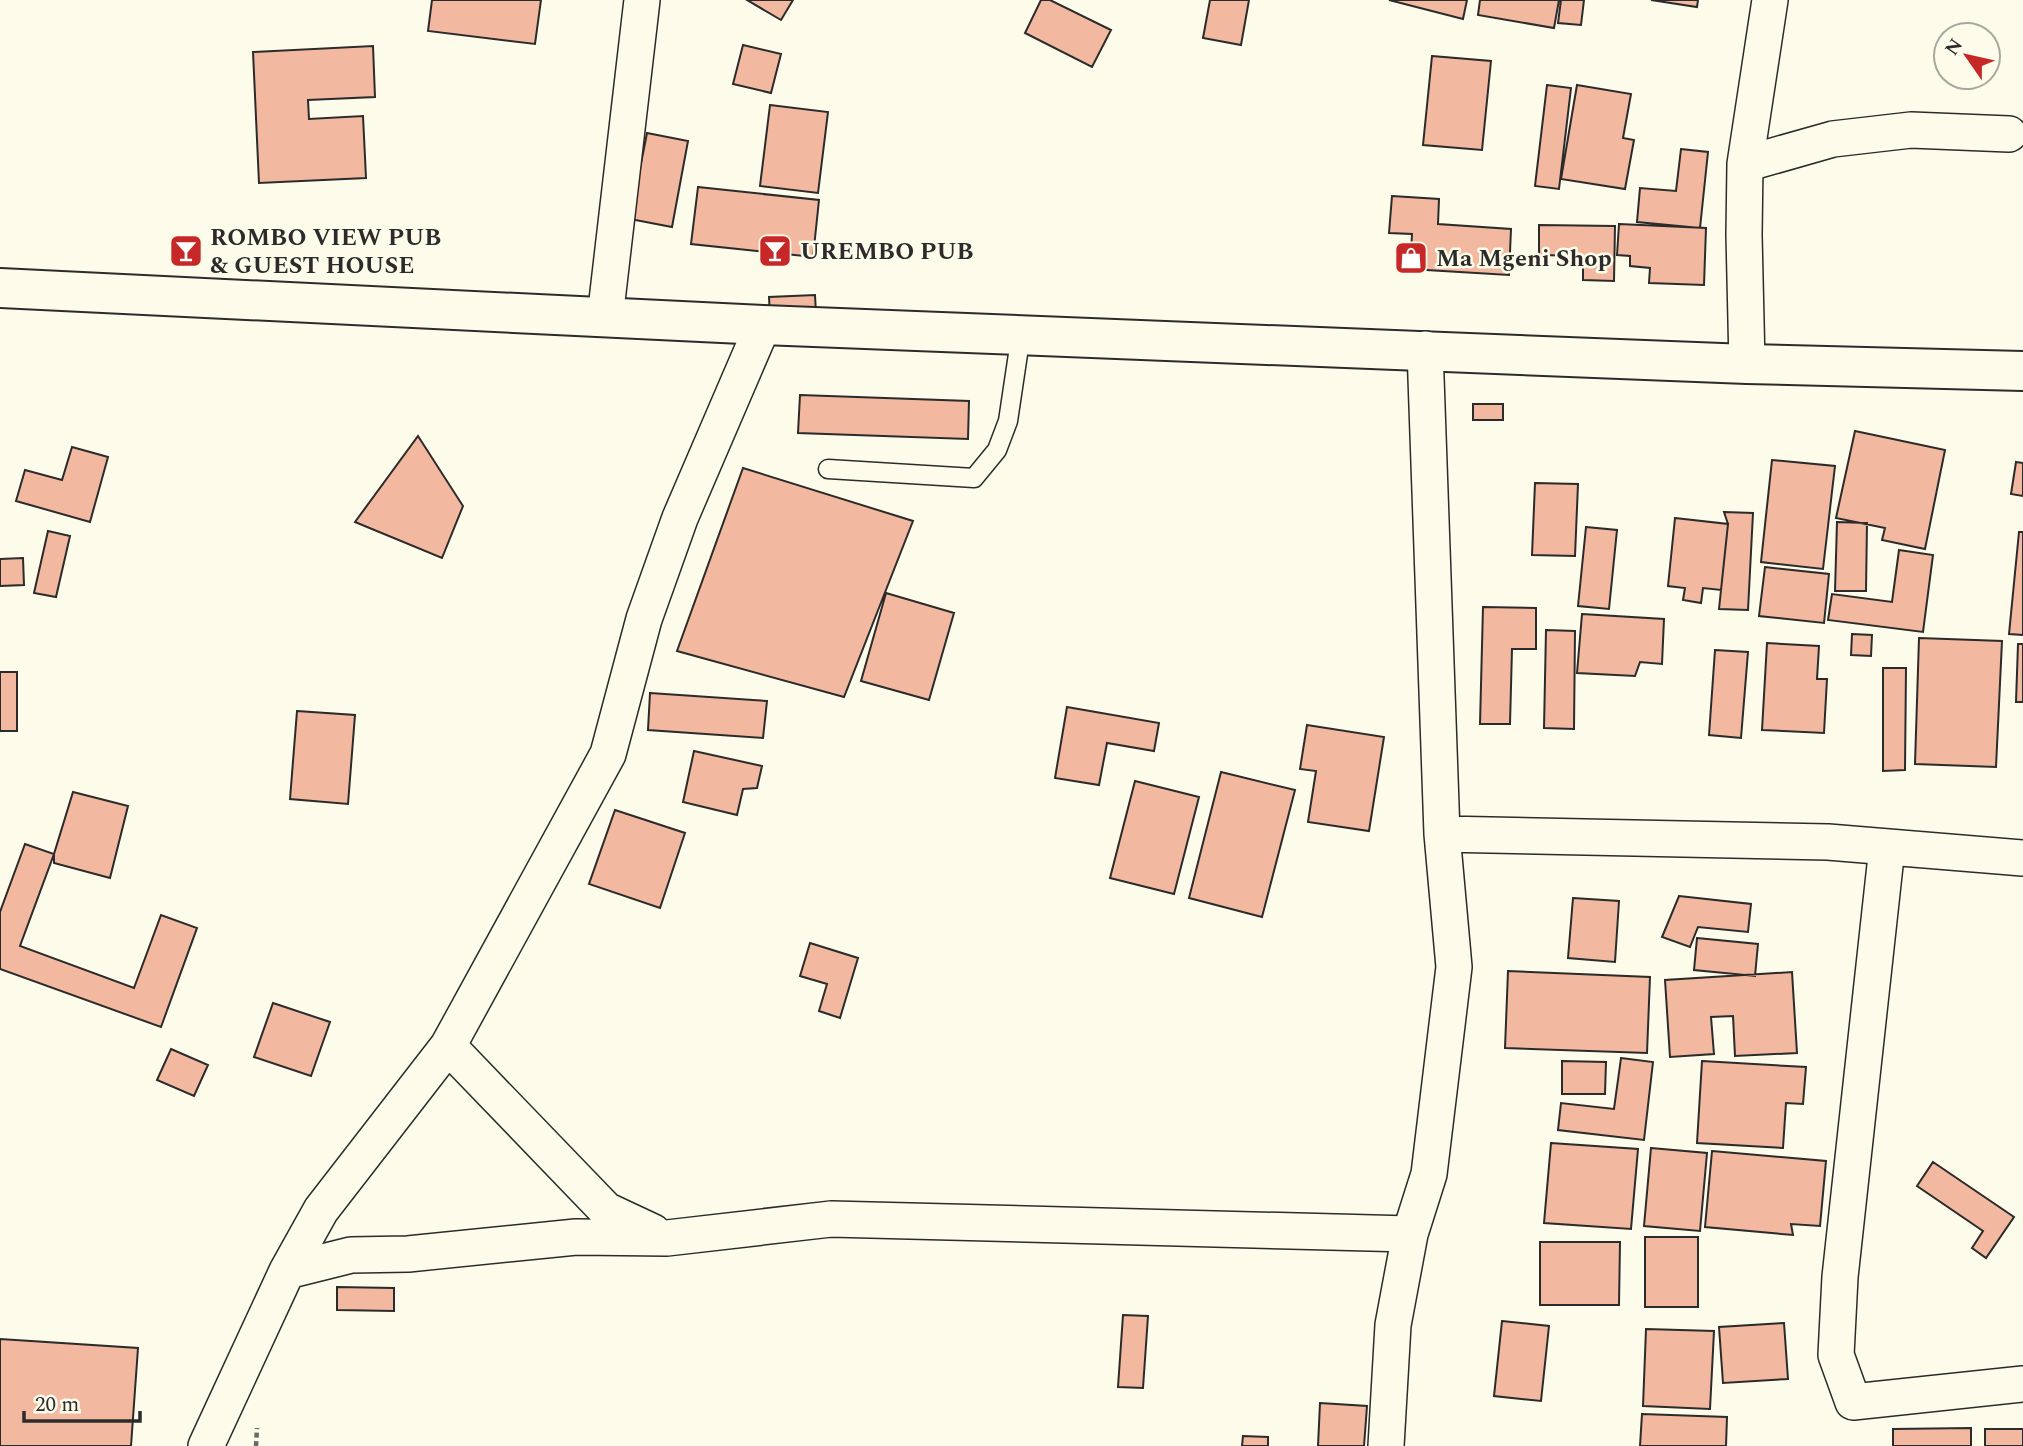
<svg xmlns="http://www.w3.org/2000/svg" width="2023" height="1446" font-family="Spectral,serif">
<style>
.building{fill:#f2b8a0;stroke:#2b2b2b;stroke-width:2}
.lines{fill:none;stroke-linecap:round;stroke-linejoin:round}
.service-casing{stroke:#2b2b2b;stroke-width:21}
.minor-casing{stroke:#2b2b2b;stroke-width:38}
.tertiary-casing{stroke:#2b2b2b;stroke-width:42}
.path{stroke:#6a6964;stroke-width:4.5;stroke-dasharray:5 3.5;stroke-linecap:butt}
.service{stroke:#fdfbea;stroke-width:18}
.minor{stroke:#fdfbea;stroke-width:35}
.tertiary{stroke:#fdfbea;stroke-width:38}
.labels{text-anchor:middle;stroke-width:5;stroke-linejoin:round;paint-order:stroke}
.poi-label{font-size:24px;font-weight:bold;fill:#2b2b2b;stroke:#fdfbea;text-anchor:start}
</style>
<rect width="100%" height="100%" fill="#fdfbea"/>
<path class="building" d="M432 0H541L535 44 428 31Z
M747 0H793L781 20Z
M1041 0H1050L1111 30 1092 67 1025 33Z
M1210 0H1249L1241 45 1203 38Z
M1389 0H1467L1463 19Z
M1480 0H1559L1554 28 1478 15Z
M1561 0H1584L1581 25 1558 23Z
M1651 0H1698L1697 7Z
M743 45 781 54 771 93 733 84Z
M373 46 375 97 308 100 309 119 363 116 366 178 259 183 253 52Z
M1432 56 1491 61 1482 150 1423 145Z
M1547 85 1571 88 1559 189 1535 186Z
M1577 85 1631 94 1623 138 1634 140 1625 189 1561 179Z
M770 105 828 112 818 193 760 186Z
M647 133 688 141 672 227 630 219Z
M1681 149 1708 152 1700 228 1637 222 1640 188 1676 191Z
M698 187 819 200 813 257 691 244Z
M1392 196 1439 199 1438 224 1511 229 1509 275 1410 269 1412 234 1389 233Z
M1619 224 1706 228 1704 285 1649 283 1650 268 1630 266V256L1617 255Z
M1539 225 1615 226 1614 281 1583 280V256L1539 255Z
M815 295 816 314 770 316 769 297Z
M800 395 969 401 968 439 798 433Z
M1473 404H1503V420H1473Z
M1855 431 1945 450 1925 549 1882 540 1885 528 1836 518Z
M418 436 463 506 442 558 355 522Z
M72 447 108 457 90 522 16 501 25 470 62 480Z
M1772 460 1835 466 1823 569 1761 562Z
M2016 462 2023 463V496L2011 494Z
M743 468 913 521 844 697 677 651Z
M1535 483 1578 484 1575 556 1532 555Z
M1724 512 1753 513 1748 610 1719 609 1728 524Z
M1675 518 1728 524 1721 590 1703 588 1701 603 1683 600 1685 588 1668 586Z
M1837 522 1867 523 1866 591H1835Z
M1586 527 1617 530 1609 609 1578 606Z
M48 531 70 536 56 597 34 593Z
M2019 532H2023V635L2009 634Z
M1899 550 1933 555 1923 632 1828 620 1832 594 1892 602Z
M23 558 24 585 0 586V559Z
M1765 567 1829 574 1824 623 1759 616Z
M886 593 954 613 929 700 861 681Z
M1483 607 1536 608V649H1512L1510 724H1480Z
M1582 614 1664 619 1662 664 1640 662 1635 676 1577 673Z
M1546 630 1575 631 1574 729 1544 728Z
M1852 634 1872 635 1871 656 1851 655Z
M1919 638 2002 641 1996 767 1915 764Z
M1767 643 1819 646 1817 679H1827L1824 733 1762 730Z
M2018 644H2023V702H2016Z
M1715 650 1748 652 1741 738 1709 735Z
M1883 668H1906L1905 770 1883 771Z
M0 672H17V731H0Z
M650 693 767 701 763 738 648 730Z
M1067 707 1159 723 1154 751 1107 743 1099 785 1055 778Z
M297 711 355 715 348 804 290 799Z
M1307 725 1384 737 1369 831 1308 822 1316 771 1300 769Z
M694 751 762 766 757 788 743 789 737 815 683 802Z
M1221 772 1295 790 1262 917 1189 898Z
M1135 781 1199 797 1174 894 1110 878Z
M73 792 128 806 110 878 54 863V854Z
M615 810 685 833 660 908 589 884Z
M25 844 54 854 20 946 134 988 161 915 197 928 161 1027 0 969V912Z
M1679 896 1751 904 1748 932 1698 927 1690 947 1662 937Z
M1573 898 1619 901 1615 962 1568 958Z
M1697 938 1758 944 1755 976 1694 970Z
M810 943 858 958 840 1018 819 1011 827 984 800 976Z
M1508 971 1650 977 1647 1053 1505 1048Z
M1792 972 1797 1053 1735 1056 1733 1016 1711 1017 1714 1054 1670 1057 1665 980Z
M273 1003 330 1022 311 1076 254 1057Z
M171 1049 208 1065 194 1096 157 1080Z
M1621 1058 1653 1062 1644 1140 1558 1130 1561 1103 1614 1109Z
M1562 1061 1606 1062 1605 1094H1562Z
M1702 1061 1806 1067 1803 1104 1786 1103 1783 1148 1697 1143Z
M1551 1143 1638 1149 1631 1229 1544 1223Z
M1651 1148 1707 1153 1700 1231 1644 1226Z
M1712 1151 1826 1161 1820 1226 1791 1224 1793 1235 1705 1227Z
M1933 1162 2014 1217 1986 1258 1972 1248 1983 1231 1917 1186Z
M1645 1237H1698V1307H1645Z
M1540 1242H1620L1619 1305H1540Z
M337 1287 394 1288V1311L337 1310Z
M1123 1315 1148 1316 1143 1388 1118 1387Z
M1502 1321 1549 1326 1541 1401 1494 1396Z
M1784 1323 1788 1379 1723 1383 1719 1327Z
M1646 1329 1714 1331 1710 1409 1643 1406Z
M0 1339 138 1348 131 1446H0Z
M1320 1403 1367 1406 1364 1446H1318Z
M1642 1414 1727 1417 1726 1446H1640Z
M1971 1428V1446H1893V1429Z
M1985 1429H2023V1446H1985Z
M1243 1436 1268 1437V1446H1242Z"/>
<g class="lines">
<defs>
<path id="service" d="M828 469 974 478 997 450 1008 421 1021 334"/>
<path id="minor" d="M1745 164 1833 139 1911 130 2009 134
M605 318 642 0
M1747 364 1744 235 1745 164 1770 0
M1442 834 1828 842 2023 858
M1887 847 1840 1277 1836 1355 1853 1402 2023 1384
M448 1046 606 1210 653 1232
M287 1271 351 1255 408 1254 576 1237 667 1238 831 1219 1410 1234
M206 1446 287 1271 321 1210 448 1046 608 754 644 619 680 518 763 325
M1386 1446 1393 1325 1410 1234 1429 1174 1454 967 1442 834 1425 349"/>
<path id="tertiary" d="M0 288 763 325 1747 364 2023 371"/>
</defs>
<use href="#service" class="service-casing"/>
<use href="#minor" class="minor-casing"/>
<use href="#tertiary" class="tertiary-casing"/>
<path class="path" d="M256 1446 257 1428"/>
<use href="#service" class="service"/>
<use href="#minor" class="minor"/>
<use href="#tertiary" class="tertiary"/>
</g>
<defs>
<symbol id="bar-square" viewBox="-11 -11 22 22"><rect x="-9" y="-9" width="18" height="18" rx="4" fill="#c62828" stroke="#fdfbea"/><path d="M-6-5H6L.8 .8V4.5H3.5V6h-7V4.5H-.8V.8Z" fill="#fff"/></symbol>
<symbol id="shop-square" viewBox="-11 -11 22 22"><rect x="-9" y="-9" width="18" height="18" rx="4" fill="#c62828" stroke="#fdfbea"/><path d="M-5-2.5h2.3a2.7 3.5 0 0 1 5.4 0H5L5.5 6h-11ZM-1.5-2.5h3a1.5 2.3 0 0 0-3 0Z" fill="#fff"/></symbol>
</defs>
<g fill-rule="evenodd">
<use href="#bar-square" x="167" y="232" width="38" height="38"/>
<use href="#bar-square" x="756" y="232" width="38" height="38"/>
<use href="#shop-square" x="1392" y="239" width="38" height="38"/>
</g>
<g class="labels">
<g class="poi-label">
<text x="210" y="245">ROMBO VIEW PUB<tspan x="210" dy="28">&amp; GUEST HOUSE</tspan></text>
<text x="800" y="259">UREMBO PUB</text>
<text x="1436" y="266">Ma Mgeni Shop</text>
</g>
</g>
<g transform="translate(1967 56) rotate(304)"><circle r="33" fill="#fdfbea" stroke="#a9a89e" stroke-width="2"/>
<path d="M0-5L12 26L0 18L-12 26Z" fill="#c62828"/>
<text y="-10" font-size="19" font-weight="bold" text-anchor="middle" fill="#2b2b2b">N</text>
</g>
<path d="M24 1411v10h116v-10" fill="none" stroke="#2b2b2b" stroke-width="3.5"/>
<text x="35" y="1411" font-size="21" fill="#2b2b2b" stroke="#fdfbea" stroke-width="5" paint-order="stroke">20 m</text>
</svg>
